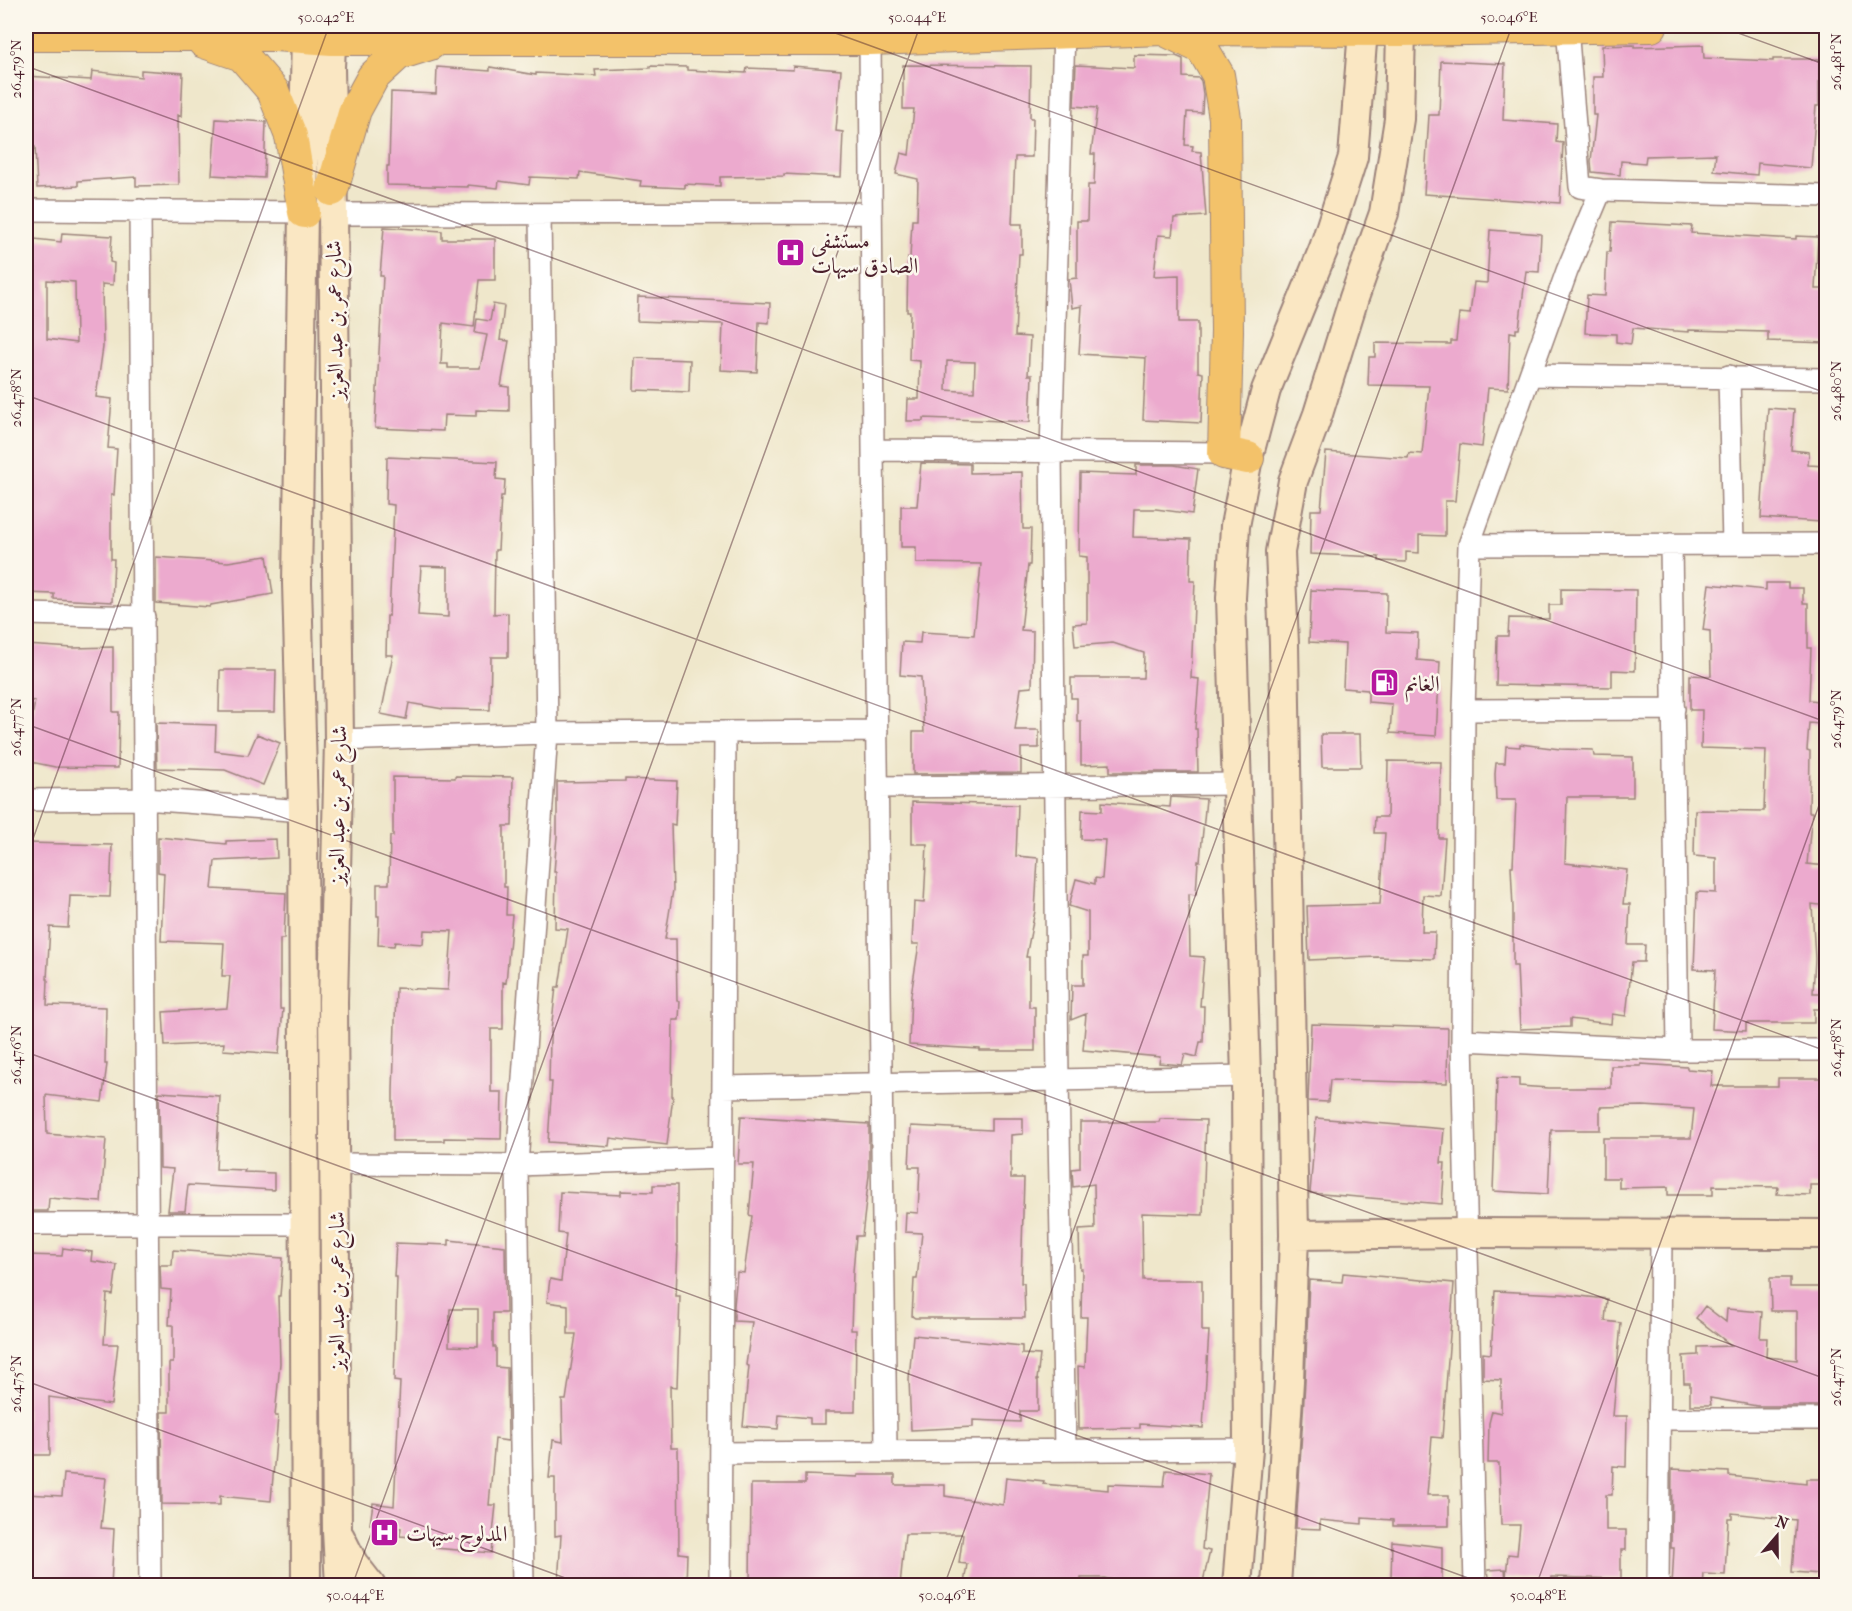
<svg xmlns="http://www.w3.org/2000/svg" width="1852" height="1611" font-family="'IM FELL French Canon',Amiri,serif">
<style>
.building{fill:#ecaace;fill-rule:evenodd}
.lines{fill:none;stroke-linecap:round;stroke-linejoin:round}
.street-casing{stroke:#9c837b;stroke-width:24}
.secondary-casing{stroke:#9c837b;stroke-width:32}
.primary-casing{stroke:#9c837b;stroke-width:34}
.street{stroke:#fff;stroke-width:21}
.secondary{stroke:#fae7c3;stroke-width:28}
.primary{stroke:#f3c26a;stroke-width:32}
.ticks{fill:none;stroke:#4a1f2b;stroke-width:1.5;stroke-opacity:0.45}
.labels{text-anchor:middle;stroke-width:5;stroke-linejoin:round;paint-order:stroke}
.poi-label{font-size:22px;fill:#4a1f2b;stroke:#fbf7ec;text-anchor:start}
.street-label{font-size:22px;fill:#4a1f2b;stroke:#fbf7ec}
.neatline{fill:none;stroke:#4a1f2b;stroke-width:2}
.ticks-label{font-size:15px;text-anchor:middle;fill:#4a1f2b}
</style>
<rect width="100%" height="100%" fill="#fbf7ec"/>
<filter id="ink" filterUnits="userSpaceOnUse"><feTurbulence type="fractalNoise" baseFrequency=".0167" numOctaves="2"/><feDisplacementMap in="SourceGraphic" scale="12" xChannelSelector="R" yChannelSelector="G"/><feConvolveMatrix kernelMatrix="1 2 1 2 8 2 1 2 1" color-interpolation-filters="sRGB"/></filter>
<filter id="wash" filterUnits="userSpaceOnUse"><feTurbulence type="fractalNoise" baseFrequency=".008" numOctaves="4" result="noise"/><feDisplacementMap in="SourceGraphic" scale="24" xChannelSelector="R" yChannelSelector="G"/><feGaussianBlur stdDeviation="1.35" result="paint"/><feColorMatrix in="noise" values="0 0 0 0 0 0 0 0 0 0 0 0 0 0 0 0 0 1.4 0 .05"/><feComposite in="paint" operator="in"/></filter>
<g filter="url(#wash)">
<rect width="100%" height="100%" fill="#efe7cb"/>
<g id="blocks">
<path class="building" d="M1634 45V47L1703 45 1704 58 1773 61V59H1819V106H1816L1811 168 1758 163 1757 175 1714 171 1716 154 1646 156 1645 163 1621 161 1620 175 1592 172 1591 161 1596 115H1593V77H1603L1602 46Z
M1134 55 1176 56 1183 59V77L1199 78 1201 81 1203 94 1202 113 1187 112 1185 145 1193 146 1192 151 1201 152 1206 216 1174 218 1172 236 1158 235 1154 276 1179 275V322H1198V372L1203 373 1201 423 1143 420 1146 358 1079 354 1082 306 1072 308 1069 279 1077 278V221H1087L1088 185H1094L1095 154H1091L1097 108 1074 106 1076 65 1134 68Z
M1441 61 1505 64 1503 120 1557 124 1556 142 1563 143 1560 203 1424 194 1429 115H1439Z
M903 65 1031 66 1030 118H1033L1032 157H1015L1012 224H1022V254H1019L1015 336 1030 337 1028 375H1032L1030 422 923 418V421H907L908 399H919L920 361 909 360 910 312H907L908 258H910L912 220H917L918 179 896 174 901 153 909 155 914 109H903ZM947 361 975 362 974 392 946 390Z
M650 66 687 67V70L746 73 747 68 793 70V66L841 70 836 131 843 132 841 177 784 174V176L720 177V186L685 184V188L640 186 641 181 580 172 579 179 530 177 529 185 499 181 498 188 468 185V187L387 185V166H389L391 92 436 94 437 67 490 71V67L536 75V73L596 76 595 70 650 68Z
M141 70 183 73 181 116 178 115 179 185 136 186V177L78 181V186L37 188 35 147 26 146V76L91 80 92 71 141 77Z
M216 119 266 122 264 178 212 175Z
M1612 222 1692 226 1691 233 1796 239V236L1818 237 1815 289H1827V343L1768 341V332L1689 330V332L1633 328 1631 344 1616 342V334L1585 333 1587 295 1605 296 1607 252H1610Z
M384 227 442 231V239H495V280H479L474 327 443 323 441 364H448V368H480L487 335 475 333 477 319 490 321 493 304 504 306 500 340 509 341 501 386 509 387V411L476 410V416L444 415 443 431 375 428 383 276H380Z
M1490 230 1541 234 1539 272 1526 271 1519 329H1516V333L1510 332 1508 389 1488 388 1482 447 1460 444 1455 501H1445V536L1419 535V553L1406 552V562L1379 561V557L1310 554 1311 510H1321L1326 452 1408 458 1409 453 1422 454 1429 386 1368 385 1369 357H1375V343L1451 344V341H1456L1459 313 1470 314 1474 282 1487 283Z
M62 233 112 236 110 262 114 263 113 285 102 284 103 347 96 397 112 399 108 448 117 449 114 495H111V559H114L112 602 54 599V594L26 593V238L61 242ZM47 280 75 282 76 343 47 339Z
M638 297 770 303 769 323 759 322 757 372 721 370 723 324 637 321Z
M635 358 690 360 689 392 634 390Z
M1768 408 1794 410 1791 450 1809 452 1808 465 1825 466 1821 522 1761 518Z
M387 457 497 462 496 479 505 480 504 496H501L498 550H495L494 614 508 613V657H491L490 710 443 709 409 703 406 719 381 714 393 655H386L387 616H389L394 505 386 504ZM421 566 448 567V617L418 615Z
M921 463 970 464V473L1022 472 1023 529H1031L1030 565H1028L1021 630 1033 631 1032 687 1021 688 1015 730H1039V748H1021V773L913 774V732H924L921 677 900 675 902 642 920 643 921 632 974 635 981 564 916 563V547H901V506H917Z
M1136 465H1174L1198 469 1192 514 1156 509H1134L1133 537 1191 539 1190 581H1195L1191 678 1199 679 1195 729H1197L1198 772H1110V764L1081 765V721H1077V698H1071V678H1143L1144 653 1113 643 1075 646 1073 624 1087 623V557L1079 556 1080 473 1136 475Z
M267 556 273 594 211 605 210 607 156 603V557L228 562Z
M1766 583H1788V588H1803V603H1808V648H1811L1809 700 1820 701 1819 724 1809 723 1807 750 1810 751 1809 812H1812L1807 864 1827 866V906L1812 904 1815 959 1813 993H1826V1009H1814V1023H1746V1031L1712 1029 1715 970 1694 969 1697 892 1716 893V858L1694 856 1695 810 1764 811 1766 750 1701 748 1702 710H1690V675L1711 676 1710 631 1703 630 1709 584 1766 590Z
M1561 589 1636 590 1635 671 1612 670V687L1496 685 1497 636H1508L1509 618 1549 619V605H1561Z
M1311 590 1387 593 1386 632 1418 633 1417 660 1440 662 1436 736 1390 733 1392 704 1368 702V690L1343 688 1345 644 1309 642Z
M26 645 73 648 113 647V712H119L118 768 55 767 26 761V749L35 701 26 700Z
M220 670H276L275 712H219Z
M156 723 216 725 215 751 248 755 257 734 280 743 263 785 225 770 157 768Z
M1321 734H1360L1361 767H1322Z
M1520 744 1560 749 1593 750 1594 756 1633 757V797H1567L1565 863 1627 870 1623 904H1630L1628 945H1645L1644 962H1632L1626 1016 1612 1014 1611 1024 1570 1019V1027L1520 1029 1517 966H1513V908L1511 866H1513L1516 800H1496L1495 774 1496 763H1505L1506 746 1520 747Z
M1388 761 1441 762 1439 838H1445L1441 896 1423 895 1422 932H1435L1434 959 1377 957 1309 960 1307 906 1380 904 1385 833H1374L1375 817H1387Z
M455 776 513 777 512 826H504V887H507L506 915H512L506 983 503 982V1029H491V1092H502L501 1139 444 1138V1141H393V1091L396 988 448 990 452 931 424 930 423 944 395 942 394 946 378 945 379 916H377V884H389L390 836H393V777L455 778Z
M625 779 677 781 675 825 671 824 673 890 665 939H676L677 1001H680L679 1020H673L672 1096H673L667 1145 610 1138 609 1146 548 1142 552 1082H549L550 1039 556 987H559L568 929 555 928 556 872H554L557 836V782L625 781Z
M1171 797 1206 799 1200 861H1198L1196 895 1189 894 1190 956 1204 957 1200 1006H1204L1203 1042H1200L1197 1057 1185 1054 1182 1065 1159 1063 1160 1057 1083 1050 1086 1014 1071 1020 1072 985H1083V956H1088V912L1069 906 1076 879 1095 884V878L1102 879 1105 840 1081 839 1082 810 1102 811V802L1170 807Z
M912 802 1018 805 1016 856 1038 858 1035 911 1026 957H1029V1007H1035V1051H980V1049L909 1045 911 995 919 944H912L914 902 924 903 927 844H912Z
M158 837 226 844V841L276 839 277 858 215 861 212 889 286 893 284 939H280V1009H283L279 1054 223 1050 224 1043 165 1046 163 1012 227 1008 230 976H222L224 943 161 941 164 873 158 872Z
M26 843 112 845 110 897 70 896 68 928 50 927 47 979H48L47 1005 106 1007 105 1064H107L102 1102 46 1095 47 1134 106 1139 101 1202 49 1198 48 1211H26Z
M1311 1024 1448 1028 1447 1083 1330 1080 1328 1102 1308 1101Z
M1641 1064 1687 1067V1069L1713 1071 1711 1086H1778V1078H1827V1185H1810V1195L1777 1194 1778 1187 1713 1186V1195H1668V1187L1619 1188V1178H1603V1138H1691L1694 1109 1643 1106 1600 1107V1130H1551L1548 1194 1493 1191 1497 1078 1519 1079V1086L1549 1088H1611V1066H1641Z
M159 1092 220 1096 216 1169 245 1170 244 1172 274 1173V1190L188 1185 185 1211H168L173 1169 160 1168Z
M741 1116 869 1124V1175L862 1236H856L853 1272 851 1330H856L855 1412H825V1424H810V1418L779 1415 778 1429 743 1426 749 1366 746 1365 752 1322 734 1321V1306L737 1272 744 1273 752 1216 749 1215 754 1164H738Z
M991 1118H1023V1134L1011 1135V1178H1024L1021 1283H1024L1025 1318H915L912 1316 914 1279H917L922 1233 905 1232 906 1212 918 1213 920 1167H909L911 1126 991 1130Z
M1316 1118 1444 1129 1441 1163H1445L1442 1204 1310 1193Z
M1160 1119 1206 1120 1203 1215 1142 1213 1143 1280H1202V1331H1209L1203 1428 1140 1424V1428L1079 1429 1078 1366 1085 1367 1087 1317H1081L1082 1269H1080L1079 1230 1095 1229 1094 1184 1073 1187 1072 1169 1080 1168V1122H1159Z
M653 1185H677V1246H678L676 1296H680L677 1387 670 1386 671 1448H678L679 1553 687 1554 686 1586H558L561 1535 555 1536V1478H549L553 1440 563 1442 562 1400H566L576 1334H568V1305L547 1302 550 1279 561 1281 566 1234 558 1233 560 1192 621 1195V1191L653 1192Z
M449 1240 505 1246 506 1313H493V1347H496V1367L507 1368 508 1441 495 1439 489 1505H496L491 1553 435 1548 436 1539 400 1536 401 1528 370 1524 373 1503 394 1506 400 1382 394 1381 397 1277H394L396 1243 449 1245ZM450 1309H478V1347L449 1346Z
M63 1248 92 1252 91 1261 117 1265 113 1295 107 1294 104 1344H118L111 1405 49 1397 50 1455H26V1255L62 1256Z
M173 1250 283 1258 280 1296H278L280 1363 275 1416H278L271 1501 220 1496V1505L162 1504 161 1412H169V1363H173V1325H169L171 1290 161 1289 160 1265H172Z
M1343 1273 1454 1283 1442 1438 1432 1437 1427 1495H1449V1526H1393V1520L1362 1518V1524L1320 1520V1529L1296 1528 1305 1382 1309 1280 1342 1282Z
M1770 1278H1790V1287H1827V1406H1757L1710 1398 1711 1405H1690V1383H1684L1683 1356 1698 1355V1347L1732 1346 1696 1318 1705 1306 1726 1322 1727 1309 1762 1312 1760 1338H1767L1766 1357 1797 1360V1311H1771Z
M1495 1291 1561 1294 1607 1299 1605 1321 1621 1323 1613 1416H1627L1626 1467 1613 1466 1612 1495H1606V1530H1626V1550H1621V1579L1552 1577 1551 1582 1506 1577 1508 1554 1517 1555 1520 1525H1501L1499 1463H1488L1489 1423 1492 1411 1501 1413V1380L1483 1379V1353L1491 1354Z
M913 1335 1022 1346V1354L1040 1355 1037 1380H1038V1411H1020V1422L973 1420V1427L911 1430 909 1379Z
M1672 1469 1729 1472V1476L1806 1484V1479H1827V1552L1823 1551 1821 1574 1792 1572 1796 1520 1732 1513V1518H1728L1725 1575 1704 1574 1703 1586H1672L1674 1548H1671Z
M1166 1470 1209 1474 1202 1549 1210 1551 1202 1586H1140L1104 1578H1081V1586H982L964 1584 967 1564 959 1563 963 1534H905L900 1586H750L751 1484H805V1475L858 1477V1475H895V1485H945V1496L1003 1505 1006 1477 1044 1481 1043 1484 1108 1490V1484L1164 1486Z
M64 1474 106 1478 101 1528 114 1529 111 1586H26V1494L62 1496Z
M1392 1541 1442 1547V1580L1391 1578Z
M1505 1569 1506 1583 1490 1584 1488 1570Z"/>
</g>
</g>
<g filter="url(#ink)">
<use href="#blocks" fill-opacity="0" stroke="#9c837b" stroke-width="1.5"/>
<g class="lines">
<defs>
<path id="street" d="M1567 27 1580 187 1601 190 1826 196
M1064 32 1051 451 1058 1080 1065 1449
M870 39 873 450 886 1451
M26 210 304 212
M140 210 150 1586
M333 214 871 213
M1530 375 1826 379
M1729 376 1733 544
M873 450 1224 453
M1671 544 1678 1050
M1469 545 1826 544
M26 614 144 617
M1464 710 1674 709
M339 740 547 733 877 731
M878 787 1237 784
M26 800 145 799 303 811
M1462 1040 1678 1050H1826
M723 1087 1246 1076
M336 1164 517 1165 723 1158
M26 1224H304
M1659 1419H1826
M721 1453 1248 1449
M523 1586 517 1165 547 733 540 215
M720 1586 725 732
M1475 1586 1462 1040 1464 710 1469 545 1567 271 1601 190
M1658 1586 1661 1235"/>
<path id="secondary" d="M306 26 297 583 303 811 306 1586
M332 26 330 67 333 214 339 740 333 1002 337 1531 340 1586
M1294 1235 1467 1233 1826 1234
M340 1537 353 1563 371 1586
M1237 1586 1248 1449 1246 1076 1231 598 1235 526 1248 458 1266 390 1324 248 1353 157 1363 30
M1276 1586 1289 1381 1294 1235 1284 644 1280 552 1293 481 1318 414 1354 298 1384 213 1399 119 1401 30"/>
<path id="primary" d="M1167 31 1202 48 1218 75 1225 118 1227 331 1224 453 1248 458
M26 35H275L332 39H870L1164 29 1401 30 1651 26
M204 42 242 55 273 91 291 136 304 212
M332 190 355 110 373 77 398 54 430 44"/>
</defs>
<use href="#street" class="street-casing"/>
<use href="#secondary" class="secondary-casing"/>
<use href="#primary" class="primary-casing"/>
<use href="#street" class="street"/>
<use href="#secondary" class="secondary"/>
<use href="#primary" class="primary"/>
</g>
</g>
<path class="ticks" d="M816 26 1826 393M1719 26 1826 65M26 66 1826 722M26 395 1826 1051M26 724 1826 1379M26 858 329 26M26 1052 1490 1586M26 1381 587 1586M352 1586 920 26M944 1586 1512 26M1536 1586 1826 786"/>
<defs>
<symbol id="hospital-square" viewBox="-11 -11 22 22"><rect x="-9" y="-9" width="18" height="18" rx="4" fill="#b5179e" stroke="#fbf7ec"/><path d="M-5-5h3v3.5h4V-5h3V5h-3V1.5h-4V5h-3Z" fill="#fff"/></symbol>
<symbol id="fuel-square" viewBox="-11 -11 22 22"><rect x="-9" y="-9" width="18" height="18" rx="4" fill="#b5179e" stroke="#fbf7ec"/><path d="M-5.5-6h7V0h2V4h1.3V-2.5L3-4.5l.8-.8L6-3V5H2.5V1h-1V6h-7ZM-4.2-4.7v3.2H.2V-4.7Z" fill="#fff"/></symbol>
</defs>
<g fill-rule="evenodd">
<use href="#hospital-square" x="774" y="236" width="33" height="33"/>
<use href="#fuel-square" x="1368" y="666" width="33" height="33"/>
<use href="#hospital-square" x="368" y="1516" width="33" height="33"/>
</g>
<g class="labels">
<g class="poi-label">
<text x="811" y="248">مستشفى<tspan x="811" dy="25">الصادق سيهات</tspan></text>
<text x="1405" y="691">الغانم</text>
<text x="406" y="1541">المدلوح سيهات</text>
</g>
<g class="street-label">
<text transform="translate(334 320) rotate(-91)" y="8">شارع عمر بن عبد العزيز</text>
<text transform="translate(337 805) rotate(-89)" y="8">شارع عمر بن عبد العزيز</text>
<text transform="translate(336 1291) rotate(-90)" y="8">شارع عمر بن عبد العزيز</text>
</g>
</g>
<rect width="1852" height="1611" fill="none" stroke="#fbf7ec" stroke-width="66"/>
<g transform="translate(1777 1536) rotate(20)" stroke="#fbf7ec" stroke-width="4.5" paint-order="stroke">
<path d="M0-4.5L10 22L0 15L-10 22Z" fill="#4a1f2b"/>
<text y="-9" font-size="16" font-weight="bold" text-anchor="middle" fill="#4a1f2b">N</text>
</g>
<rect x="33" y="33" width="1786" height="1545" class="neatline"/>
<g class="ticks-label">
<text x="326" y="22">50.042°E</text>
<text x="917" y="22">50.044°E</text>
<text x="1509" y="22">50.046°E</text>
<text transform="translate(1836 62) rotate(-90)" y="5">26.481°N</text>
<text transform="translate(16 69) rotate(-90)" y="5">26.479°N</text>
<text transform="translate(1836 391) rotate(-90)" y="5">26.480°N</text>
<text transform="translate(16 398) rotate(-90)" y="5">26.478°N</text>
<text transform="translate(1836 719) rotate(-90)" y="5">26.479°N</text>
<text transform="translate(16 727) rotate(-90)" y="5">26.477°N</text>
<text transform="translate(1836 1048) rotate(-90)" y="5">26.478°N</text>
<text transform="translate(16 1055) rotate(-90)" y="5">26.476°N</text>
<text transform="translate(1836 1377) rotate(-90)" y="5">26.477°N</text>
<text transform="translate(16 1384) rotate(-90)" y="5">26.475°N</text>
<text x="355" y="1600">50.044°E</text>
<text x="947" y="1600">50.046°E</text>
<text x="1538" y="1600">50.048°E</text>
</g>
</svg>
